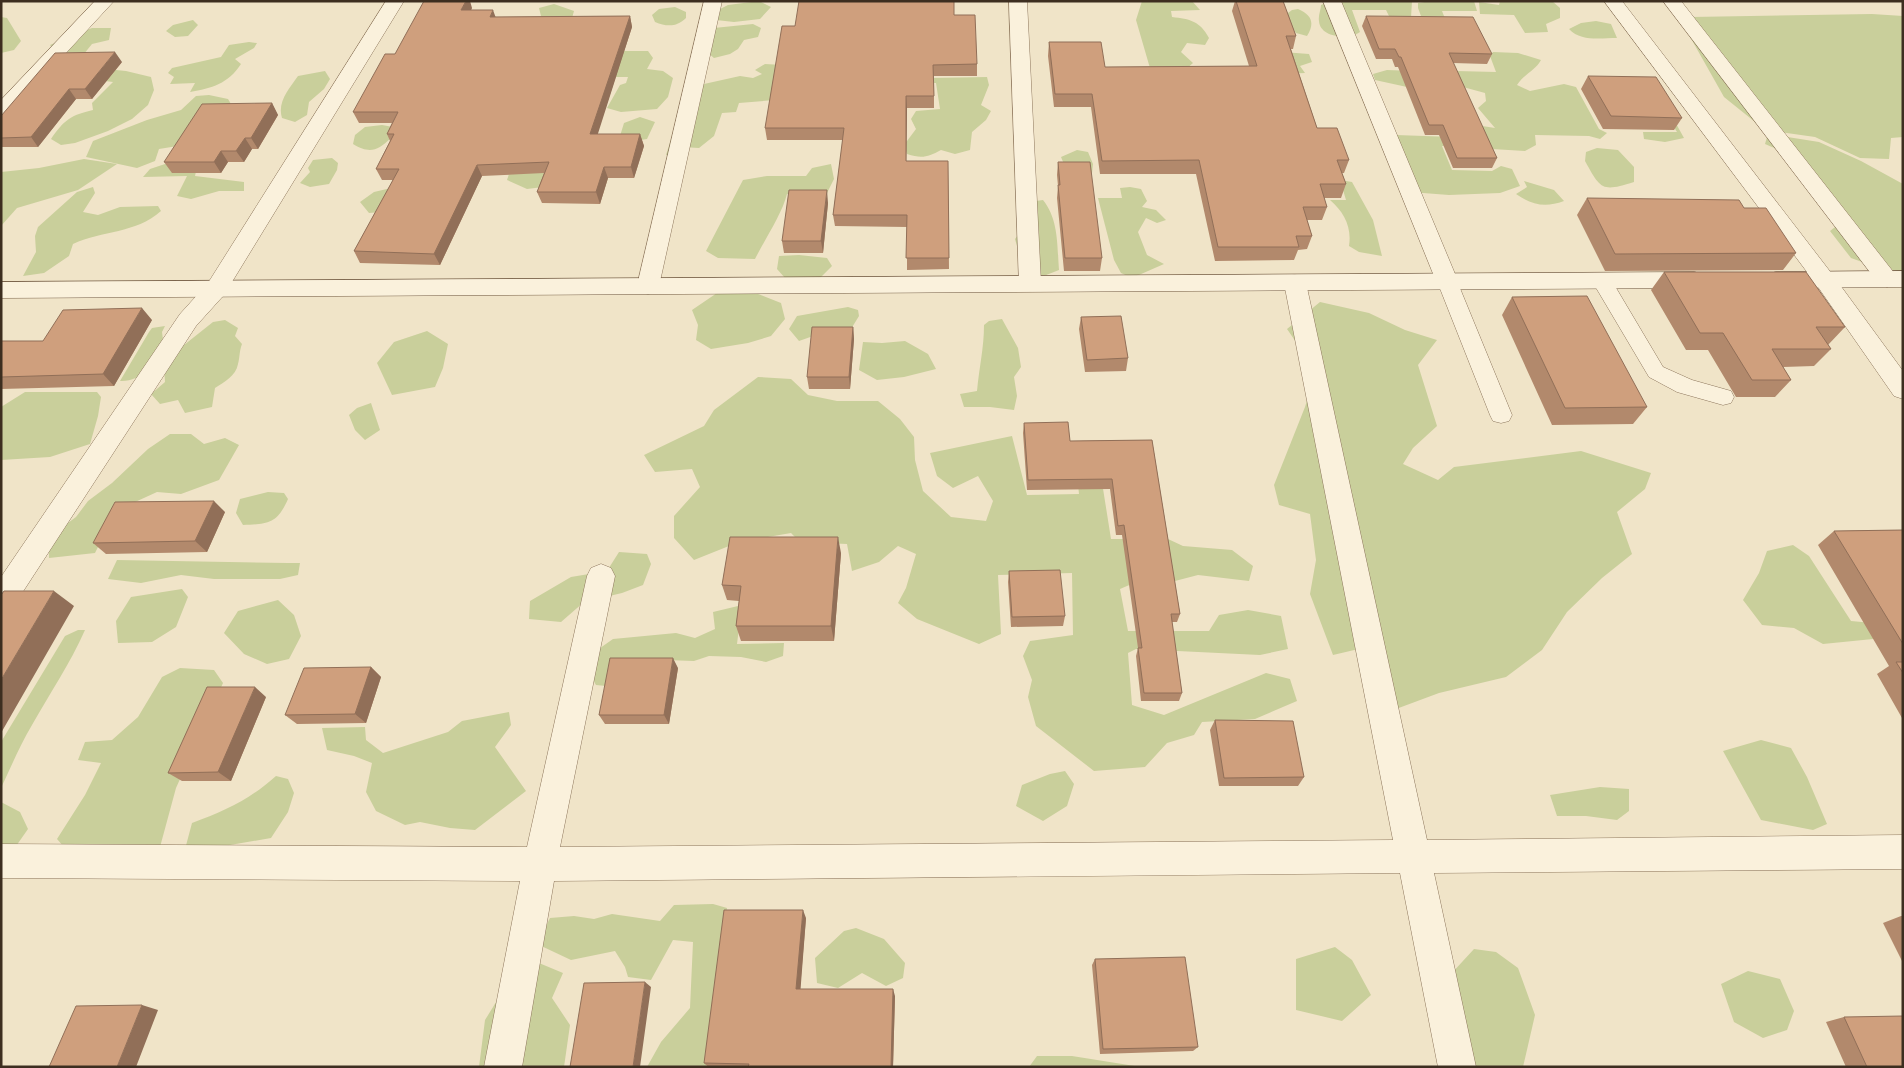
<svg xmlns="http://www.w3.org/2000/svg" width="1904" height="1068" font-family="Merriweather,serif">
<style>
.green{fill:#c9cf9b}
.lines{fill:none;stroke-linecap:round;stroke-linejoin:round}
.lane-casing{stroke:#8d765c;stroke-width:1}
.street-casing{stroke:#8d765c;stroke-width:1}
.secondary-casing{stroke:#6f573f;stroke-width:1}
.lane{fill:#faf1dc;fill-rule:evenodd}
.street{fill:#faf1dc;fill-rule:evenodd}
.secondary{fill:#faf1dc;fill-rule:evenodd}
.wall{fill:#b2896c}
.shaded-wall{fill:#916f58}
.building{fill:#cf9f7d;stroke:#916f58}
</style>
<rect width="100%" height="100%" fill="#f0e4c8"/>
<path class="green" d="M759 1 771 7 760 19 734 22 716 20V11L728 5Z
M1142 1H1192L1200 10 1171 11 1172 17C1190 19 1200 21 1209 38L1205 45 1187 43 1181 52 1193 63 1179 75H1152L1136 20Z
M1331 1H1412L1411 18 1393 24 1386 10H1352L1360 32C1349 40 1320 38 1319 21 1318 16 1321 9 1321 5Z
M1431 1H1474L1477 11H1442L1448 26 1421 16 1418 8V3Z
M1500 1H1552L1560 8V18L1546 24 1548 32 1525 33 1514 15 1480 14 1479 2 1499 5Z
M554 4 574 11 572 18 549 23 541 16 539 8Z
M675 7 686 12V18C677 27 667 27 655 22L652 15 659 9Z
M1298 9C1312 15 1315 23 1307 36L1296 33 1284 16 1292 10Z
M1872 14 1903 16V137L1891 138 1889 159 1860 158 1815 137 1765 130 1724 97 1689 35 1691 17Z
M1 17 7 18 21 41 14 50 1 53Z
M193 20 198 25 188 36 175 37 166 31 173 25Z
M1596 21 1611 24 1617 38C1601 38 1581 42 1569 29L1581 23Z
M753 24 761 28 758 37 744 40 738 49 730 54 714 58 708 53 714 28Z
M92 28H111L109 40 92 44 75 65 58 55 50 45Z
M249 42 257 43 254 48 235 59 241 64C228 84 212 88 190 92L195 83 170 84 174 77 168 73 172 68 221 57 229 45Z
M611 51H648L653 58 647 69 663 71 673 78 668 97 657 109 621 112 607 108 620 85 626 83 628 77H612Z
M1283 52 1309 54 1312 62 1300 66 1305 73 1281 74Z
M1493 52 1518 53 1541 60C1535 71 1524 74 1517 85L1530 91 1564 84 1576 87 1599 129 1607 133 1600 139 1589 136 1535 135 1536 145 1525 151 1442 146 1452 170 1492 171 1501 166 1512 169 1520 186 1500 193 1449 195 1410 192C1401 175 1389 164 1382 145L1396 135 1481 138 1476 125 1495 128 1478 108 1486 101 1485 93 1452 84 1456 71 1496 72 1490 56Z
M765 64 801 66 787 99 739 103 736 112 722 113 714 136 699 148 682 147 677 157 666 155 676 124 704 84 740 76 753 78 762 74 755 70Z
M106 69 126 71 151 77 154 90 148 105 132 119 108 131 75 143 61 145 51 139C64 120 71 115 93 110L92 103 113 82 97 80Z
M1387 70 1413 71 1407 87 1375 80 1373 74Z
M325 71 330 79 324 89 309 102 307 115 295 122 282 118C277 102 289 89 298 76Z
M987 77 989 85 981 105 991 111 986 120 972 132 970 150 955 154 941 150C928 157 922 159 907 154L904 145 916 129 911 119 916 111 940 109 936 83H922L932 78Z
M209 95 228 99 231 104 190 144 159 149 155 161 137 168 86 157 93 141 147 120 181 110 196 96Z
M640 117 655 122 647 139 628 142 620 136 624 123Z
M1668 118 1674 120 1684 138 1665 142 1644 139 1643 132H1677Z
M382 125 393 127 391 138C377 151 370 154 353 144L355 135 365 127Z
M1768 134 1819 142 1861 161 1903 184V272L1876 267 1851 258 1830 231 1839 224 1788 154 1765 144Z
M518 147 548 175 543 187 527 189 507 180Z
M1597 148 1618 150 1634 167V182C1602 192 1601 190 1585 161L1586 152Z
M1077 150 1088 152 1093 164 1092 173H1063L1066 169 1061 157Z
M332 158 338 163 337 170 329 184 310 187 300 183 310 172 308 168 313 160Z
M84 159 117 164 78 190 17 208 1 226V172L39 168Z
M171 162H198L195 176 244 182V191H219L191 199 177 196 187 176 143 177 150 169Z
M831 164 834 179 826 195 803 197 787 194C782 214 765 239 755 259L718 258 706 251 743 180 767 176H806L812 168Z
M1340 180 1352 182 1373 220 1382 256 1359 252 1349 246C1352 227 1344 212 1330 200H1346Z
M1524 181 1554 190 1564 201C1545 208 1532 205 1516 194L1527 187Z
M404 185 393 211 369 213 360 202 374 192Z
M93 187 95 193 83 212 98 215 120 207 158 206 161 211C135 234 103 230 73 244L69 256 44 273 23 276 36 252 35 236 38 227 77 192Z
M1130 187 1141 189 1147 201 1142 207 1156 210 1166 220 1157 223 1146 218 1138 232 1147 255 1164 264 1132 278 1121 273 1114 260 1098 198H1122L1120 188Z
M1043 200C1059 220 1057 246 1059 270L1036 279 1023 267 1015 239 1025 226 1021 203Z
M799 255 827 258 832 266 819 279 785 278 777 269 779 256Z
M753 292 781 303 785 319 771 336 748 343 711 349 696 340 698 325 692 310 717 293Z
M1320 302 1369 313 1405 330 1437 340 1418 365 1437 426 1413 448 1403 464 1438 480 1454 467 1581 451 1651 473 1645 489 1617 512 1632 554 1602 578 1567 612 1542 650 1506 677 1439 693 1396 709 1367 647 1333 655 1310 594 1316 560 1310 514 1279 505 1274 485 1305 407 1316 371 1287 329Z
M848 307 858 310 859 316 851 329 816 335 799 341 789 329 797 316Z
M1002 319 1018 348 1021 367 1014 377 1017 396 1014 410 990 407H964L960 394 977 391C979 368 984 348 984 325L989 321Z
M225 320 238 328 235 336 242 344C239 352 240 357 238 364 236 376 224 382 215 388L212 407 185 413 178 400 160 404 151 394 165 382 164 366 179 349 213 322Z
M165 326 162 332 164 348C152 364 142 382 120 381L149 332 152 328Z
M427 331 448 344 443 368 435 387 392 395 377 363 394 342Z
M905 341 928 354 936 369 904 377 877 380 859 370 863 342 882 343Z
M758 377 791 379 808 395 837 401H878L900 419 914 437 915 460 923 491 951 517 986 521 993 501 978 476 953 488 937 476 930 453 1012 436 1027 495 1079 494 1074 446 1098 457 1111 539H1168L1183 546 1232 550 1253 566 1249 581 1198 575 1175 581 1134 583 1120 589 1128 631H1209L1219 615 1248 610 1281 616 1288 649 1260 655 1136 649 1128 653 1132 705 1164 715 1266 673 1290 679 1297 701 1255 719 1202 722 1194 735 1167 743 1145 767 1094 771 1036 726 1028 697 1032 680 1023 656 1030 641 1073 635 1072 573 998 575 1001 634 979 644 917 619 898 603 906 588 916 554 898 546 879 562 852 571 847 544 800 542 791 533 739 542 694 560 674 538V516L700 487 692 469 655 472 644 455 704 426 714 410Z
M25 392H97L101 397 98 416 90 444 50 457 1 460V407Z
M371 403 380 430 365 440 355 430 349 415 357 408Z
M170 434H191L204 444 225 438 239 445 219 480 181 494 157 492 122 508 106 531 95 553 49 558V537L76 517 88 501 112 483 148 449Z
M268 492 284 493 288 499C277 524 268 524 243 525L236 513 240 499Z
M1793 545 1809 556 1851 621 1894 625 1903 636 1823 644 1794 628 1762 625 1743 600 1759 573 1767 551Z
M619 552 647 554 651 564 643 585 622 593 584 602 561 622 529 619 530 601 571 577 607 571Z
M117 560 288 563H300L298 575 280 579H214L181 575 141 583 108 579Z
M182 589 188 597 176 627 152 642 118 643 116 621 131 597Z
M278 600 294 615 301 636 289 659 267 664 244 654 224 633 238 611Z
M738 606 741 612 737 644 784 643 783 656 766 662 741 657 709 656 694 661 666 660 609 664 606 686 596 685 584 664 593 653 613 639 676 633 695 638 715 629 713 612Z
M78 630H85C70 664 50 693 32 725 20 745 11 767 1 788V742L65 636Z
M180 668 214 670 223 683 176 788 160 847 72 856 57 839 85 795 101 763 78 760 85 742 112 740 138 717 162 677Z
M509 712 511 725 495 747 526 791 475 830 450 828 420 822 405 825 376 811 366 792 372 763 354 756 327 750 322 728 365 727 366 740 383 753 448 732 462 721Z
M1761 740 1791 748 1807 777 1827 824 1813 830 1761 820 1723 751Z
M1065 771 1074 784 1067 806 1043 821 1016 806 1022 785 1050 774Z
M276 776 288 779 294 793 288 812 271 838 184 853 192 823C225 811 249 800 276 776Z
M1600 787 1629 789V811L1617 820 1586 816H1557L1550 795Z
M1 802 20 812 28 829 7 859H1Z
M713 904 727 908 706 1067H647L661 1042 690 1008 693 942 673 940 651 980 628 977 625 967 615 951 571 960 537 944 550 918 574 916 594 919 612 914 660 921 674 905Z
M856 928 884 939 905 963 903 978 886 986 862 973 838 988 817 983 815 958 844 931Z
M1335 947 1352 960 1371 995 1342 1021 1296 1010V959Z
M1474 949 1496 952 1518 968 1535 1015 1523 1067H1472L1439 987Z
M539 963 563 973 552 998 570 1025 564 1067H479L485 1020 506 986Z
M1748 971 1780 979 1794 1011 1787 1030 1763 1038 1734 1022 1721 984Z
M1037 1056H1072L1141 1067H1029Z"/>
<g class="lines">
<defs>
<path id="lane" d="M1447 274 1454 276 1457 281 1512 415 1509 421 1501 423 1493 421 1490 415 1437 281 1440 276Z
M1602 274 1609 276 1663 367 1692 380 1731 391 1734 397 1731 403 1723 405 1677 392 1649 377 1592 281 1595 276Z"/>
<path id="street" d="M95 1H114L8 116 1 118V100Z
M386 1H404L224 295 196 326 11 610 1 613V577L180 314 208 283Z
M704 1H722L659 286 656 292 648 294 640 292 637 286Z
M1009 1H1027L1041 283 1038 289 1030 291 1022 289 1019 283Z
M1323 1H1341L1458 281 1455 286 1447 289 1439 286 1436 281Z
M1604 1H1622L1832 274 1903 371V399L1894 396 1816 284Z
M1663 1H1681L1895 274 1898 279 1895 284 1887 287 1879 284Z
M1295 275 1303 277 1306 283 1427 840 1903 835V869L1434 873 1476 1067H1438L1400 873 554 881 522 1067H484L520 881 1 878V844L527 847 587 576 591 568 601 564 611 568 615 576 560 847 1393 840 1284 283 1287 277Z"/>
<path id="secondary" d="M1903 271V287L1775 288 1767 285 1764 280 1767 275 1775 272Z
M1695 272 1703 275 1706 280 1703 285 1695 288 1 298V282Z"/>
</defs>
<use href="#lane" class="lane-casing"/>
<use href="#street" class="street-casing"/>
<use href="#secondary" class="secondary-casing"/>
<use href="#lane" class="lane"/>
<use href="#street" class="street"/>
<use href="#secondary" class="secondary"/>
</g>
<path class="wall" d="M1235 1H1283L1296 36 1293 49H1291L1317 128 1349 160 1344 173H1342L1346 184 1341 198H1324L1327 207 1322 220H1307L1312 236 1307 249 1298 250 1294 260 1215 261 1196 174H1100L1091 107H1054L1048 56 1049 42 1105 67 1249 66 1232 11Z
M472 8 471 10 496 17 630 16 632 27 597 134H640L644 146 634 178H608L600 204 542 203 537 192 544 173 482 176 440 265 360 263 354 251 393 180H382L376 169 390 141 387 134 392 123H359L353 112 395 54Z
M954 15 977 64V76H934V108H907L906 161H948L949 269 907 270V227L835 226 833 215 843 140H767L765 128Z
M1366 16 1492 54 1487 64 1453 63 1497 158 1492 168H1453L1439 135H1425L1398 67H1395L1392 59H1376L1362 26Z
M122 62 92 99H76L38 147H1V116Z
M1588 76 1682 118 1674 130 1603 129 1581 89Z
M272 103 278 115 258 149H252L244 162H228L221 173H172L164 162Z
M1058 162 1102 258 1100 271H1064L1057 198 1058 186 1057 175Z
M1587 198 1744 208 1796 253 1783 270 1605 271 1577 215Z
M828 203 823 253H784L782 241Z
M1664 272 1845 327 1828 345 1831 349 1814 366 1783 367 1791 380 1775 397H1736L1708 350H1686L1651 290Z
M1512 297 1647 407 1633 424 1552 425 1502 315Z
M1081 317 1128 358 1126 371 1085 372 1079 329Z
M152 320 114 386 1 389V341H43Z
M853 327 854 339 850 389H809L807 377Z
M1024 423 1070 441 1152 440 1180 614 1177 622H1172L1182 693 1179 701H1141L1136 656 1138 648 1122 535H1116L1110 489 1027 490 1023 433Z
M225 512 207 552 106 554 93 543Z
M1903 530V718H1902L1877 674 1889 666 1818 545 1834 531Z
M841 553 834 641H741L736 626 739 601 727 600 722 585Z
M1009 571 1065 616 1063 626 1011 627 1008 582Z
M371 667 381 677 366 723 297 724 285 715Z
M678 668 669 724H605L599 715Z
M266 697 231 781H182L168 773Z
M1215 720 1304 777 1298 786H1219L1210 730Z
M1901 916H1903V963L1883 923Z
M806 918 800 989 895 996 893 1067H708L704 1063Z
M1095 959 1198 1047 1193 1051 1100 1054 1092 965Z
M1844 1017 1903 1067H1846L1826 1022Z"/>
<path class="shaded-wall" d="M466 1H470L472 8 466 21 461 10Z
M493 10 497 21 490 17Z
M630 16 632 27 594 146 590 134Z
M115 52 122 62 92 99 85 89Z
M69 89 76 99 38 147 31 137Z
M906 96 907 108 906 173Z
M272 103 278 115 258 149 251 138Z
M640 134 644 146 634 178 631 167Z
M245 138 252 149 244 162 236 151Z
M221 151 228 162 221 173 214 162Z
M477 165 482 176 440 265 434 254Z
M604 167 608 178 600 204 596 192Z
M827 190 828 203 823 253 821 241Z
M142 308 152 320 114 386 103 374Z
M853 327 854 339 850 389 849 377Z
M214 501 225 512 207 552 195 541Z
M838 537 841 553 834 641 831 626Z
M54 591 74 606 1 733V680Z
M673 658 678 668 669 724 664 715Z
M371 667 381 677 366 723 355 714Z
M255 687 266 697 231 781 218 772Z
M803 910 806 918 800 996 796 989Z
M645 982 651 987 640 1067H633Z
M893 989 895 996 893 1067H891Z
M142 1005 158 1010 136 1067H117Z"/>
<path class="building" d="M424 1H466L461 10H493L490 17 630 16 590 134H640L631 167H604L596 192H537L549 162 477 165 434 254 354 251 399 169H376L394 134H387L398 112H353L385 54H395Z
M799 1H954V15H975L977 64 933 65 934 96H906V161H948L949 258H906L907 215H833L844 128H765L782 26H795Z
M1236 1H1283L1296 36H1286L1317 128H1337L1349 160H1337L1346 184H1320L1327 207H1303L1312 236H1296L1299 247H1218L1199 160 1102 161 1092 94H1055L1049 42H1101L1105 67 1257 66Z
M1366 16 1473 17 1492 54 1449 53 1497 158H1457L1443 125H1429L1401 57H1399L1395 49H1379Z
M115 52 85 89H69L31 137 1 138V116L55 53Z
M1588 76 1656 77 1682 118 1611 116Z
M272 103 251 138H245L236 151H221L214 162H164L202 104Z
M1058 162H1090L1102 258H1065L1058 185H1060Z
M789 190H827L821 241H782Z
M1587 198 1739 200 1744 208H1766L1796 253 1615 254Z
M1664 272H1806L1845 327H1816L1831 349H1772L1791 380H1752L1723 333H1700Z
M1587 296 1647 407 1565 408 1512 297Z
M142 308 103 374 1 377V341H43L63 310Z
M1121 316 1128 358 1087 360 1081 317Z
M812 327H853L849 377H807Z
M1068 422 1070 441 1152 440 1180 614H1171L1182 693H1144L1138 648H1142L1124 525 1118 526 1112 479 1028 480 1024 423Z
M214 501 195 541 93 543 115 502Z
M1903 530V644L1834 531Z
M730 537H838L831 626H736L741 586 722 585Z
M1060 570 1065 616 1012 617 1009 571Z
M4 591H54L1 680V595Z
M610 658H673L664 715H599Z
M1896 662H1903V673Z
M371 667 355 714 285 715 304 668Z
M207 687H255L218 772 168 773Z
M1215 720 1293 721 1304 777 1224 778Z
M724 910H803L796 989H893L891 1067H748L749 1064 704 1063Z
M1185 957 1198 1047 1103 1049 1095 959Z
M645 982 633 1067H570L584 983Z
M142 1005 117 1067H49L76 1006Z
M1903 1016V1067H1867L1844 1017Z"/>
<rect width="1904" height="1068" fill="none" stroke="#3d2e20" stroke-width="5"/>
</svg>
